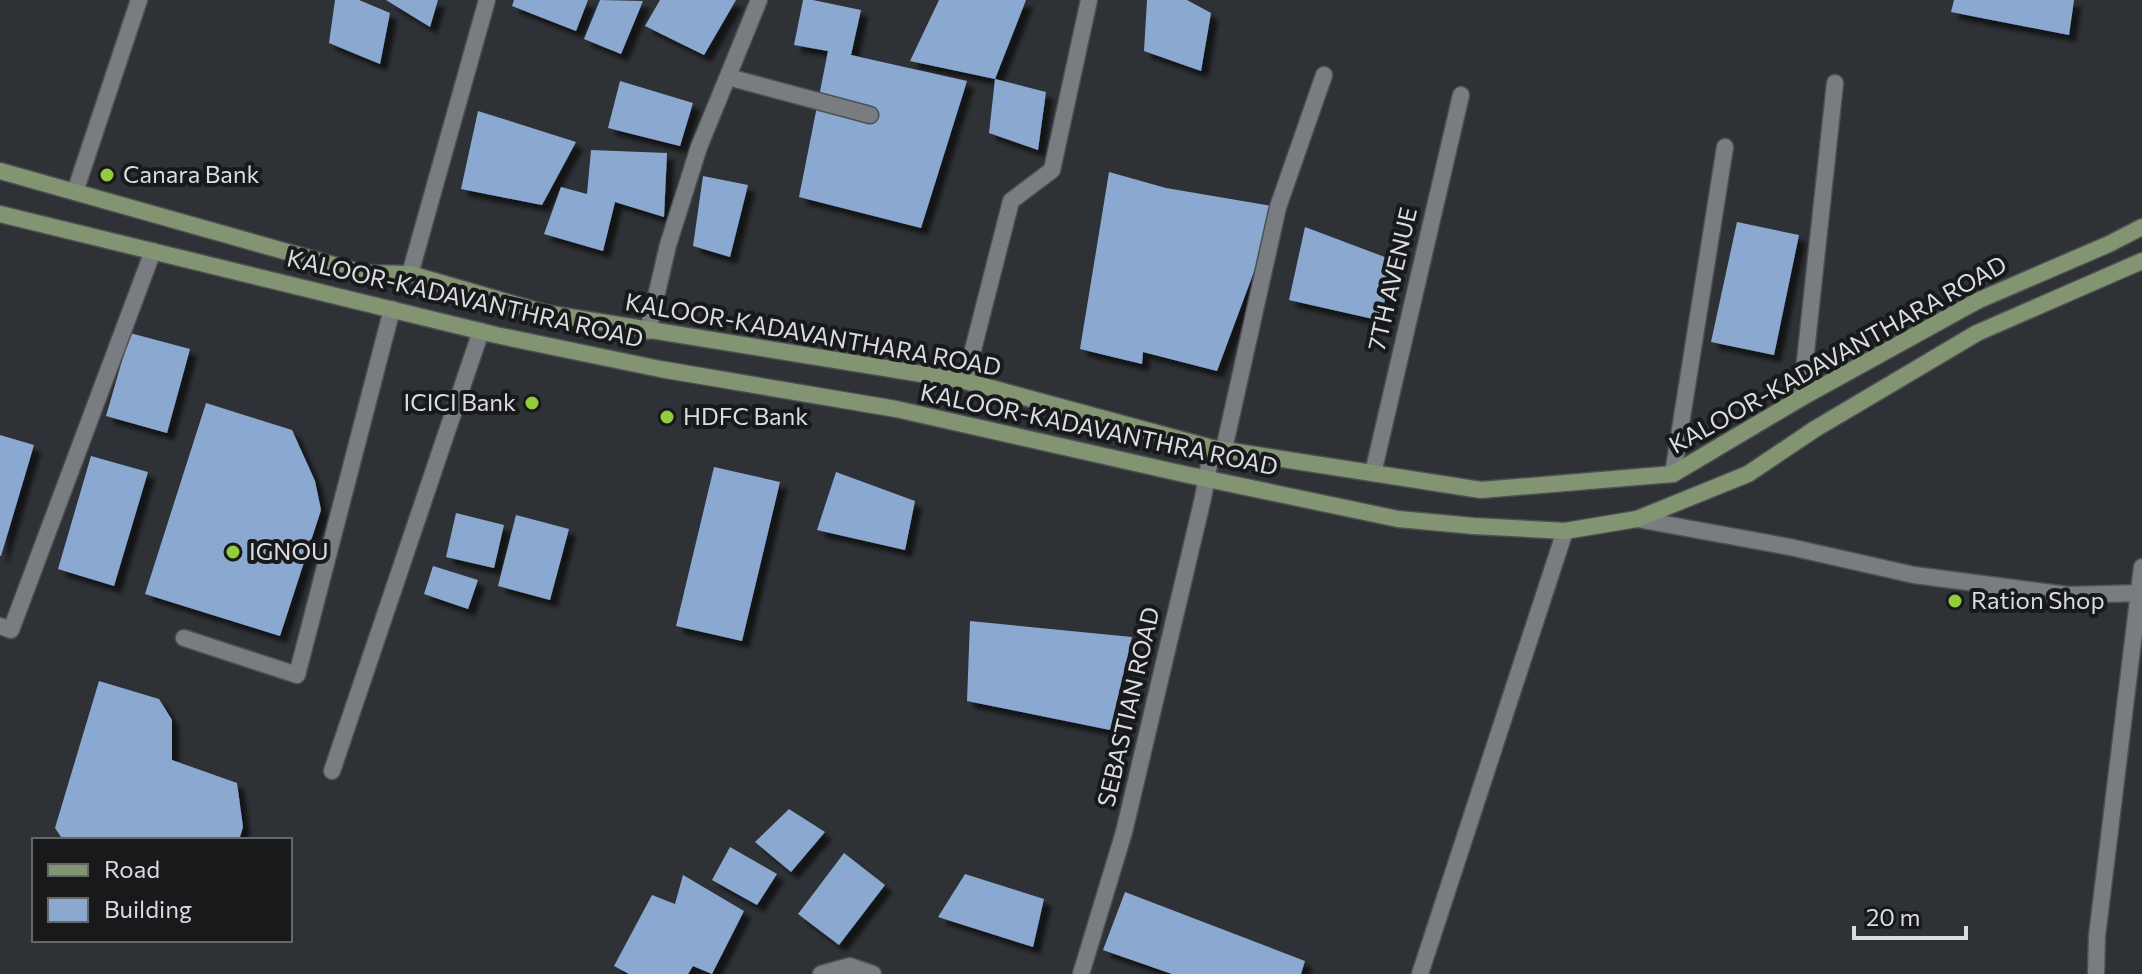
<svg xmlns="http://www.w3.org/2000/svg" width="2142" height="974" font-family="Commissioner,sans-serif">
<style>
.building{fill:#8ba8d0;filter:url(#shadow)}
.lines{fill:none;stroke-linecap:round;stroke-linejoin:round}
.service-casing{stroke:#4d5053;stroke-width:19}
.minor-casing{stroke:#4d5053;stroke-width:19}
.tertiary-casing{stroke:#4d5053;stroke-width:19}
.secondary-casing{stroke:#4d5053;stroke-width:19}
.service{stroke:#797d81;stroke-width:16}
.minor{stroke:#797d81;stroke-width:16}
.tertiary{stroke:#797d81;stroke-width:16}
.secondary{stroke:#829471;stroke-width:16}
.poi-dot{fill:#93cc3d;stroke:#17191b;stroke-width:3}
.labels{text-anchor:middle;stroke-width:8;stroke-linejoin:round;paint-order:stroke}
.poi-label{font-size:24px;fill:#dadcdf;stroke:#17191b;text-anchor:start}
.street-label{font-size:24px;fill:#dadcdf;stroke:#17191b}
</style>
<defs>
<filter id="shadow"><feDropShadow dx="7" dy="7" stdDeviation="2" flood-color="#0009"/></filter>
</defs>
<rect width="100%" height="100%" fill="#2e3135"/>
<path class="building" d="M335 0H359L390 13 380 64 329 43Z
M386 0H438L430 27Z
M514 0H588L576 31 512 6Z
M600 0 643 1 621 54 584 39Z
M660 0H736L704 55 645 26Z
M803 0H813L861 10 851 55 967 81 921 228 799 197 828 51 794 45Z
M939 0H1026L995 79 910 61Z
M1147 0H1187L1211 13 1201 71 1144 51Z
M1954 0H2074L2069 35 1951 12Z
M995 79 1046 92 1038 150 989 133Z
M620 81 693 103 680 146 608 128Z
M478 111 576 142 542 205 461 189Z
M591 150 667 153 664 217 615 202 603 251 544 234 561 187 587 194Z
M1109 172 1166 188 1278 207 1217 371 1143 352 1142 364 1080 349Z
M703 176 748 185 730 257 693 246Z
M1737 222 1799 235 1774 355 1711 342Z
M1305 227 1390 259 1382 321 1289 300Z
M130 333 190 349 167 433 106 416Z
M206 403 292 430 315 481 321 510 280 636 145 594Z
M0 435 34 445 1 556H0Z
M91 456 148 472 114 586 58 569Z
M714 467 780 482 742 641 676 626Z
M836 472 915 501 905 550 817 530Z
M456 513 504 525 494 568 446 557Z
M516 515 569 529 550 600 498 586Z
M433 566 478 580 468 609 424 594Z
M970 621 1132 637 1110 730 967 701Z
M99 681 159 699 172 720V760L237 783 243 827 239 840H63L55 828Z
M789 809 825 832 791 872 755 842Z
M730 847 777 874 757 905 712 880Z
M844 853 885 885 839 945 798 914Z
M965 874 1044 899 1033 947 938 917Z
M683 875 744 911 712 974 693 966 688 974H629L614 966 652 895 675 904Z
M1125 892 1305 961 1301 974H1172L1103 950Z"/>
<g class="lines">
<defs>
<path id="service" d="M0 626 11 630 153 251
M184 638 297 675 392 309
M821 974 850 966 873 974"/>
<path id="minor" d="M728 77 870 115
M75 192 139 0
M410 274 487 0
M648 331 668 245 699 147 759 0
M965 381 1011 201 1052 170 1089 0
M1801 398 1835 83
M1224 449 1278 207 1324 75
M1373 473 1461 95
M1673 474 1725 147
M332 771 481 331
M1420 974 1565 531
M2096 974 2097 936 2142 567"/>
<path id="tertiary" d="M1637 519 1790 547 1914 575 2068 595 2142 593
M1081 974 1124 832 1203 498 1212 448"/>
<path id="secondary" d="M0 171 362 273 410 274 545 313 965 381 1212 448 1481 490 1673 474 1801 398 1977 301 2109 244 2142 227
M0 214 496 335 660 369 896 409 1184 474 1398 519 1474 526 1565 531 1637 519 1748 474 1815 429 1977 333 2142 261"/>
</defs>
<use href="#service" class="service-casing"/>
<use href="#minor" class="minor-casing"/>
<use href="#tertiary" class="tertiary-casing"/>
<use href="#secondary" class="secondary-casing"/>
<use href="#service" class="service"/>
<use href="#minor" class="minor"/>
<use href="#tertiary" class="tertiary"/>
<use href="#secondary" class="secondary"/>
</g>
<g class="poi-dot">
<circle cx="107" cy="175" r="8"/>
<circle cx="532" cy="403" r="8"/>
<circle cx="667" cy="417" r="8"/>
<circle cx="233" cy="552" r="8"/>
<circle cx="1955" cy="601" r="8"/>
</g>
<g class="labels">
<g class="poi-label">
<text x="123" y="183">Canara Bank</text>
<text x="516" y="411" text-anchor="end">ICICI Bank</text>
<text x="683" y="425">HDFC Bank</text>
<text x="249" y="560">IGNOU</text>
<text x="1971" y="609">Ration Shop</text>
</g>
<g class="street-label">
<text transform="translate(1393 279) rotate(-77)" y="8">7TH AVENUE</text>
<text transform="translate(465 299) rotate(13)" y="8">KALOOR-KADAVANTHRA ROAD</text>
<text transform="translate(813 335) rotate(10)" y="8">KALOOR-KADAVANTHARA ROAD</text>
<text transform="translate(1838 355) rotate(-29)" y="8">KALOOR-KADAVANTHARA ROAD</text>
<text transform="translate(1099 430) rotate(12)" y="8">KALOOR-KADAVANTHRA ROAD</text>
<text transform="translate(1129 707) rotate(-77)" y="8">SEBASTIAN ROAD</text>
</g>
</g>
<rect x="32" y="838" width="260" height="104" fill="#17191b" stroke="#656769" stroke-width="2"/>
<rect x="48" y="864" width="40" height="12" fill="#829471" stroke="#656769" stroke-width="2"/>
<text x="104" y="878" font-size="24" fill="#dadcdf">Road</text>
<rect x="48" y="898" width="40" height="24" fill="#8ba8d0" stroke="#656769" stroke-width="2"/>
<text x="104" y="918" font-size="24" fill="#dadcdf">Building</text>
<path d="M1854 926v12h112v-12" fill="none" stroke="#dadcdf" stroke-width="4"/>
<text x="1866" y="926" font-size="24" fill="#dadcdf" stroke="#17191b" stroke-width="6" paint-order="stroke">20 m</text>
</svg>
